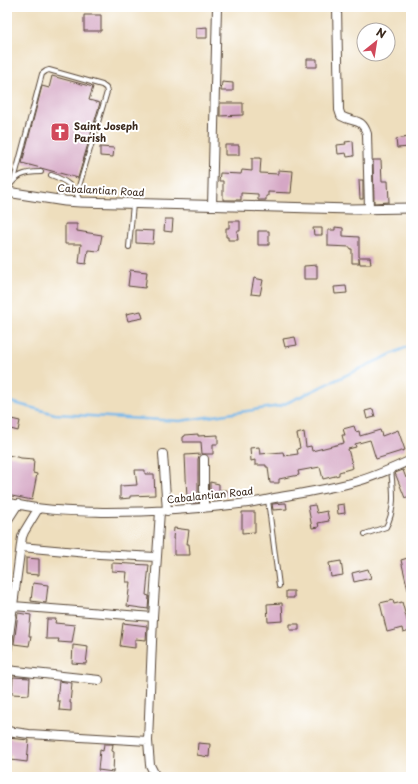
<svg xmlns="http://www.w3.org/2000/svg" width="418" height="784" font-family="'Playpen Sans',sans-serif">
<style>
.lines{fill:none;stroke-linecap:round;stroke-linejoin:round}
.stream{stroke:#76b8eb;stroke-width:2.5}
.building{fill:#d5a7c5}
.service-casing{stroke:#564536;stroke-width:6}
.minor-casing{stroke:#564536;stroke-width:10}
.tertiary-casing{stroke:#564536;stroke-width:11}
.service{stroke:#fff;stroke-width:4}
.minor{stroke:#fff;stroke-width:8}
.tertiary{stroke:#fff;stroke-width:9}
.labels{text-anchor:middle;stroke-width:4;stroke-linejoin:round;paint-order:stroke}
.poi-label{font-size:10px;font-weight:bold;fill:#3b2a1e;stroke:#fff;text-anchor:start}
.street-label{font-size:10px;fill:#3b2a1e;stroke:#fff}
</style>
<rect width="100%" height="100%" fill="#fff"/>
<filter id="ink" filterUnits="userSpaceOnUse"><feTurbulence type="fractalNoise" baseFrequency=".025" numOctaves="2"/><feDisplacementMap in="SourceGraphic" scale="8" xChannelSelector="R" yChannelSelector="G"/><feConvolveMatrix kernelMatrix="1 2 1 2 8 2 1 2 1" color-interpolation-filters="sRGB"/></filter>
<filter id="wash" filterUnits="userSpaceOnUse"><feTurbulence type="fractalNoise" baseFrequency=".012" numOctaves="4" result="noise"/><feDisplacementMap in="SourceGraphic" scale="16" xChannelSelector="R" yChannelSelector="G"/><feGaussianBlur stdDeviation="0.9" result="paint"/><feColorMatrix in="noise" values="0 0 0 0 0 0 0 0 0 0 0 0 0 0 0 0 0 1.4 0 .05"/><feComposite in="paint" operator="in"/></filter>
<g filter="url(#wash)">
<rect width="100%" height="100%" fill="#eedebd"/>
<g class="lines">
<path class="stream" d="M7 401 55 414 180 421 280 406 411 345"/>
</g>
<g id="blocks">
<path class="building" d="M84 15H101V31H84Z
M207 27V38H196V28Z
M307 59H317V67H307Z
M52 76 93 87 89 100 100 103 78 178 22 163 42 86 49 88Z
M222 82 233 83V91H221Z
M220 103H243V115L220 116Z
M408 137 410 147 397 148 396 139Z
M353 141 354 156 347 157 346 153 338 154 337 145 346 144 345 142Z
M225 145H239V155H225Z
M100 147 114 148 113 157 100 156Z
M252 158H261L260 173 278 174V170L293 171 291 193 268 192V196H266V200H258V194L241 193V200H223V181H219L220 173 241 174 242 170 252 171Z
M373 160H381L382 181H388L389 202 374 203Z
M359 180H363V199H360Z
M165 219H173L172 232 164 231Z
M229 221H240V231H237L238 240H228V237H226V228H229Z
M65 224H77V231L102 235 99 251 88 250 86 264 79 263 81 244H65Z
M335 227 343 228V236L359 237V257H370L371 264H360L359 258V263H352V249H350V247L328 246V230H335Z
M313 228H322V235H314Z
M136 230 154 231 153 244 136 243Z
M258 231H269V245H258Z
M317 265V279H304V266Z
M130 270 147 272 145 288 128 286Z
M254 278 263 280 260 295 251 294Z
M346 286 347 293 335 294 334 287Z
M141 311 143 318 128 321 126 314Z
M295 337 297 345 285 347 283 339Z
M373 409 375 417 367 419 365 411Z
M7 418 20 421 18 431 7 428Z
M354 426 356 432 359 431 360 436 380 430 382 436 398 430 405 450 376 459 370 440 355 444 356 447 348 449 353 468 339 472V475L323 479 320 467 298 471 299 475 279 479V483H270L268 467H266V465H255V460L251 461 250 448 259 447 260 454 283 452 284 456 298 454 297 449 300 448 297 434 304 432 306 447 311 446 312 451 344 443 342 435H345L343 429Z
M198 434V436L218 435V444H213V454H202L201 442H183V437L185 436V435Z
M201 454 199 456 198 459V503H193V498L187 499 185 455Z
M8 455 21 458 34 459 33 473 37 474 32 500 7 495V460Z
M135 470H145V474H154L155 495 130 496V498L120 499V486L137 485Z
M403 470 406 478 411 475V495L405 498 395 473Z
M210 482 219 484V490H227V496L210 498Z
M286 503 287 509 273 510 272 504Z
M344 504 345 513 338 514 337 505Z
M315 505 317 513 327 511 329 521 318 523 319 527 312 528 308 506Z
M242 512H255V532L242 533Z
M174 528 189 530 187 544H189L190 555H174V539H173Z
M411 557V590H408L401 560Z
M26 558 39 559V575L26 574Z
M341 561 343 575 331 577 329 563Z
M112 563 149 565 146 595 149 596 148 609 127 606 130 582H126L127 572 112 571Z
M368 569 371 578 354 582 352 573Z
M33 583 48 585 46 603 31 601Z
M286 591H294V598H286Z
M393 600 394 604 402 602 410 631 403 633 402 628 387 632 380 603Z
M282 603 283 621 268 622 267 604Z
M18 613 31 615 29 636H31L29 646 14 644Z
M47 619H56L55 623 75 625 72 643 58 642 59 639H46Z
M123 623 147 626 146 640 135 639V648L120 646Z
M290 624H299V630H290Z
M73 645 88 647 86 664 72 663Z
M13 677 30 678 29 695 12 694Z
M59 681 72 683 70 703H71V711L59 710 60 701H57Z
M7 738 29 740 27 762 11 760 12 755 7 754Z
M198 743 210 744 209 757 197 755Z
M104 744H113L112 751 114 752 113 772 98 770 100 750 103 751Z"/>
</g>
</g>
<g filter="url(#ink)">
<use href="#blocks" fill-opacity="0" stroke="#564536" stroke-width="1"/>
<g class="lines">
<defs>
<path id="service" d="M51 175C65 180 76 187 80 202
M14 180 42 74 46 71 49 70 102 85 106 88 107 92 77 193
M7 189C17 175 23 172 41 172
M129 247 133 204
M268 500 279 586
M365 534 386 527C396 509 393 489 391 469"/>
<path id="minor" d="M337 7 339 110 341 116C353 123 362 117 367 134L369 209
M212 206 217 7
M163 454 167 511
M204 459V508
M7 502C41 511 71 511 106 512 153 512 201 509 248 503 261 501 274 498 286 496 309 492 332 488 355 482 374 477 393 468 411 460
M7 521 18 504
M21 547 99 554 156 557
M13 606 153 617
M7 651 22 537 24 532 38 509
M7 670 99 680
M7 731 29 734 148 741
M156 777 150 765 148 741 153 617 160 511"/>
<path id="tertiary" d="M7 192 65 201 80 202 351 209 411 208"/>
</defs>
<use href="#service" class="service-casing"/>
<use href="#minor" class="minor-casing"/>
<use href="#tertiary" class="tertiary-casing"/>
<use href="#service" class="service"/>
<use href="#minor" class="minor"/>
<use href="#tertiary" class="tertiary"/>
</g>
</g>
<defs>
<symbol id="church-square" viewBox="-11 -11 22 22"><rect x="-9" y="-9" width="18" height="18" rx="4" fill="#d1495b" stroke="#fff"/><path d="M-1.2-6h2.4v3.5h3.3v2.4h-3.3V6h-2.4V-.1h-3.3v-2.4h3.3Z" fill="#fff"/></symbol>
</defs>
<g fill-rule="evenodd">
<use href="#church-square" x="49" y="121" width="22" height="22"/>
</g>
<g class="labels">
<g class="poi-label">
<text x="74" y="130">Saint Joseph<tspan x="74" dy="12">Parish</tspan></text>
</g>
<g class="street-label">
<text transform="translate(101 190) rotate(3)" y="4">Cabalantian Road</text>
<text transform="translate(210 495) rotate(-6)" y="4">Cabalantian Road</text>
</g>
</g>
<rect width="418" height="784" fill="none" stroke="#fff" stroke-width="24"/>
<g transform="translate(376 42) rotate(30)"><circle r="19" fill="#ffffff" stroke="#b1aaa5"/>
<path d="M0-3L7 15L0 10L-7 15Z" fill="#d1495b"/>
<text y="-6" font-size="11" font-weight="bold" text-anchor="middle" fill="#3b2a1e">N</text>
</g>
</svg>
